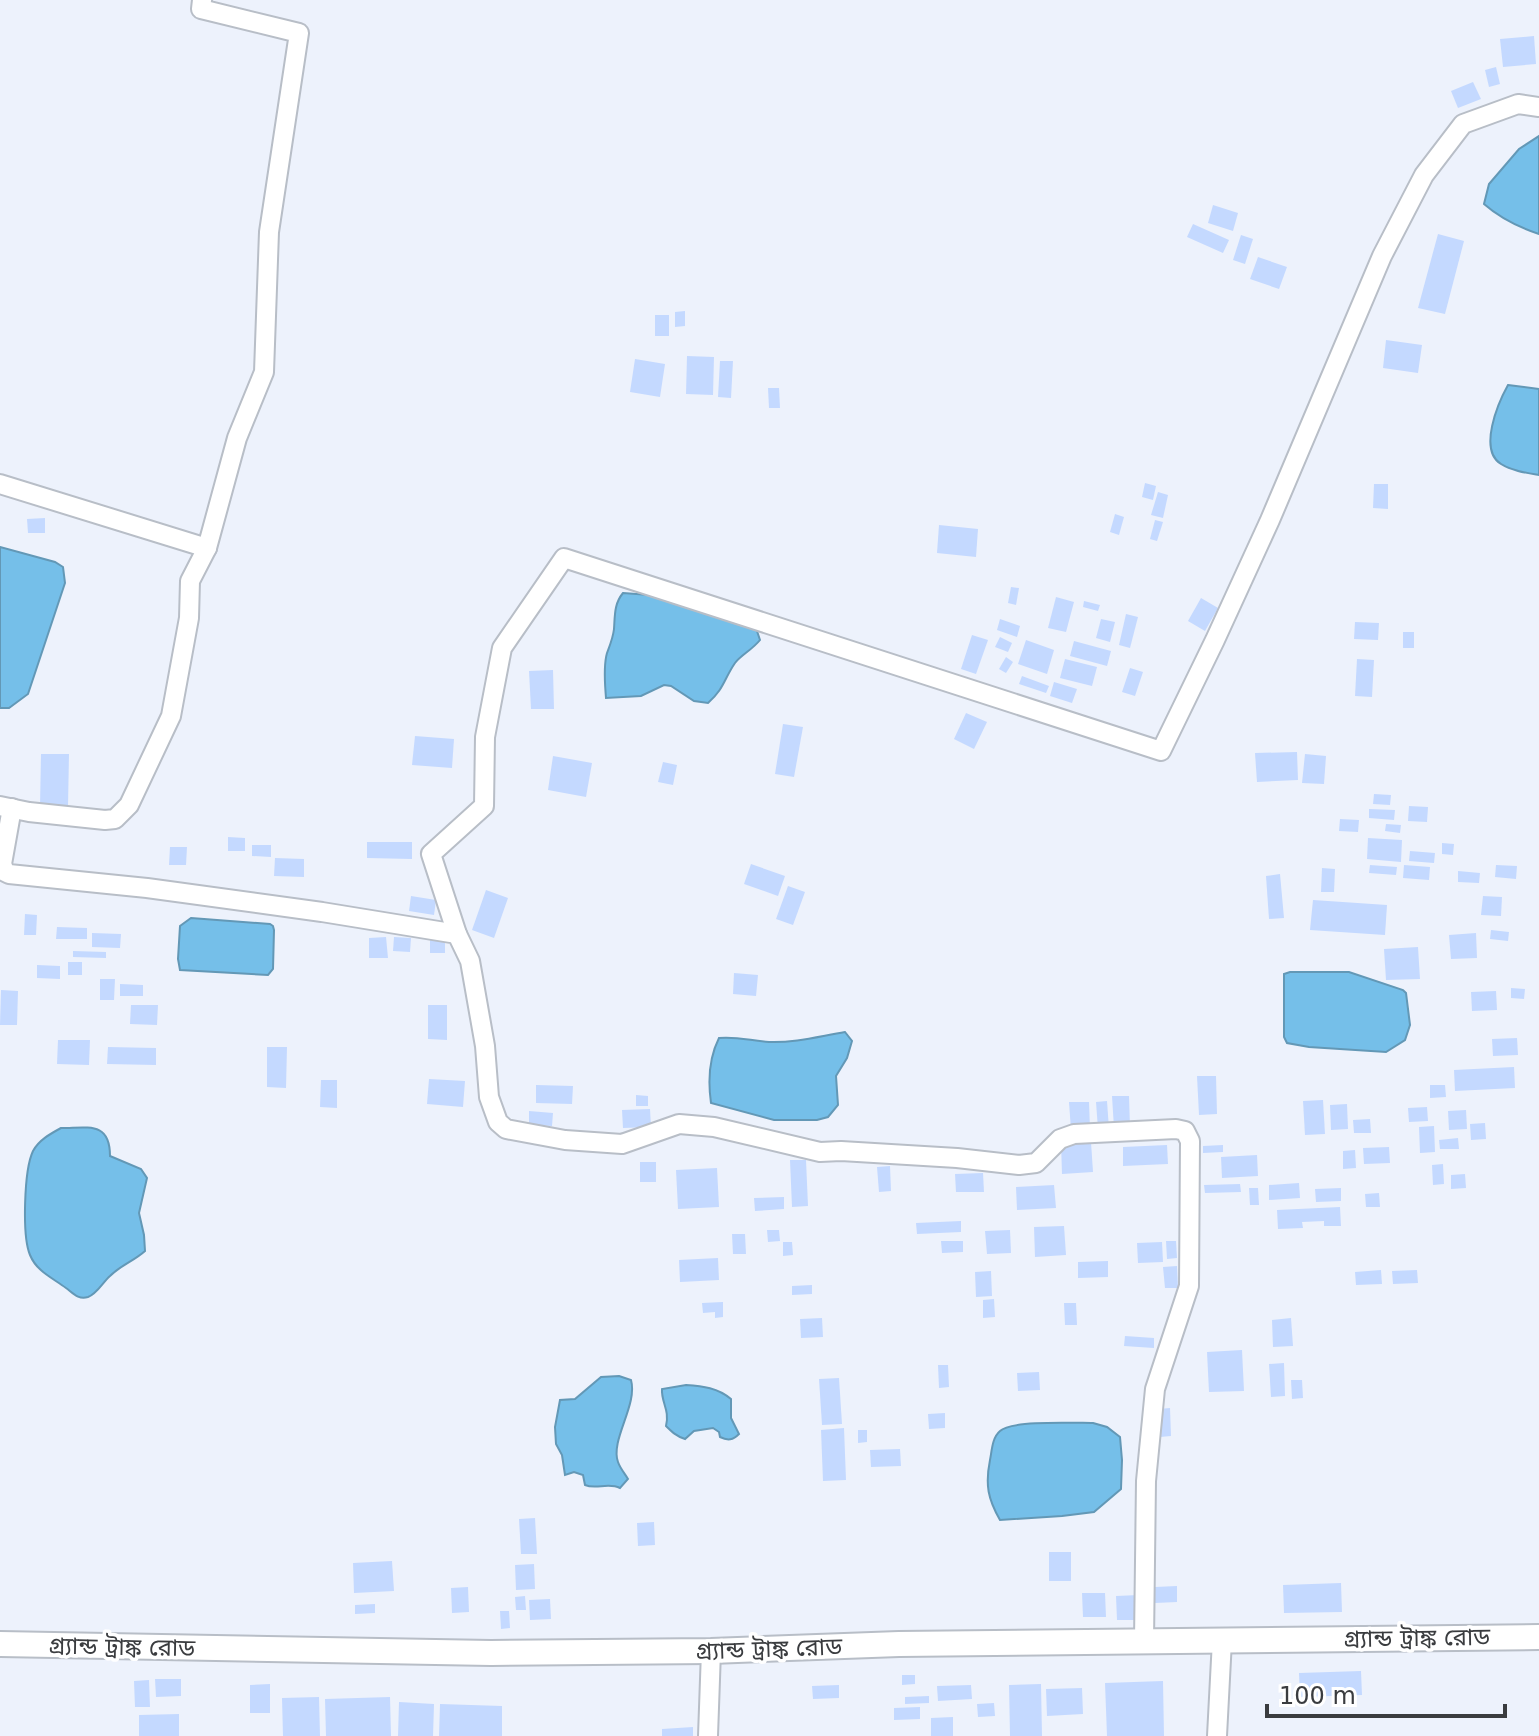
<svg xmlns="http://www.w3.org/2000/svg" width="1539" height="1736" font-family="'DejaVu Sans','Noto Sans Bengali',sans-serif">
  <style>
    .water { fill: #75bfe9; stroke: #6398b6; stroke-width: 2 }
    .building { fill: #c4d9ff }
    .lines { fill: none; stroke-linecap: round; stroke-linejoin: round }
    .minor-casing { stroke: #b8bec7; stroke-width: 22 }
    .highway-casing { stroke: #b8bec7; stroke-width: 28 }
    .minor { stroke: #fff; stroke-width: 18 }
    .highway { stroke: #fff; stroke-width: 24 }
    .labels { text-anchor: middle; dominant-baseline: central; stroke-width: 7; stroke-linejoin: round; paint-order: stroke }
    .street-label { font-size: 24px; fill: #3a3c3f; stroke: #fff }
  </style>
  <rect width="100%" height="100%" fill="#edf2fc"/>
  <g class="water">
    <path d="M1539 136V234C1518 227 1500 218 1484 204L1489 184 1519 149Z"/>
    <path d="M1508 385 1539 389V475C1527 473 1512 471 1501 464 1478 450 1498 403 1508 385Z"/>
    <polygon points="0,547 55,562 63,567 65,583 28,694 9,708 0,708"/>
    <path d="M623 593 650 595 749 625 757 631 760 640C752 650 741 655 735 663 724 679 724 689 708 703L694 701 671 686 664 685 641 696 606 698C605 684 603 667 607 653 610 645 613 638 614 629 615 615 614 604 623 593Z"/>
    <polygon points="191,918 270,924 273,926 274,930 273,969 268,975 180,970 178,959 180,926"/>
    <polygon points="1290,972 1349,972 1403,990 1406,993 1410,1025 1405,1040 1386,1052 1309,1047 1287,1043 1284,1037 1284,974"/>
    <path d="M845 1032 852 1041 847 1058 836 1076 838 1105 828 1117 817 1120H774L711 1103C708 1082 709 1058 719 1038 736 1036 752 1041 769 1042 795 1043 820 1036 845 1032Z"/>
    <path d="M61 1128C88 1128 110 1121 110 1156L141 1169 147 1178 139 1213 144 1235 145 1251C134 1261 121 1265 110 1276 103 1282 97 1294 88 1297 78 1300 73 1293 66 1288 53 1278 37 1272 30 1255 22 1236 24 1170 33 1151 39 1140 50 1134 61 1128Z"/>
    <path d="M619 1376 631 1380C638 1405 610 1440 618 1462 620 1468 625 1474 628 1479L620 1488C608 1482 596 1490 585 1485L583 1475 574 1472 565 1475 562 1455 556 1444 555 1427 560 1400 575 1399 601 1377Z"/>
    <path d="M686 1385C703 1386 718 1388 731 1399V1418L739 1434C733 1440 728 1441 720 1437L719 1432 713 1428 694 1431 685 1439C676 1436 672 1432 666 1426 670 1410 661 1402 662 1389Z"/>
    <path d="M1093 1423 1107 1427 1120 1437 1122 1460 1121 1489 1094 1512 1062 1516 1000 1520C988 1499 985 1485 990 1460 992 1450 992 1438 1000 1431 1011 1420 1075 1423 1093 1423Z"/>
  </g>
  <g class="building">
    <polygon points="1534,36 1536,64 1503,67 1500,39"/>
    <polygon points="1496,67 1500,84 1489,87 1485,70"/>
    <polygon points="1473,82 1481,99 1458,108 1451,91"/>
    <polygon points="1213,205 1238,213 1233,231 1208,223"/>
    <polygon points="1193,224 1229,240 1223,253 1187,237"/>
    <polygon points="1438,234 1464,241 1445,314 1418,308"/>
    <polygon points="1241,235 1253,239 1245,264 1233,260"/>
    <polygon points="1258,257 1287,267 1279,289 1250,279"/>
    <polygon points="685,311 685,326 675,327 675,312"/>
    <rect x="655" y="315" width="14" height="21"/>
    <polygon points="1386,340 1422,345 1418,373 1383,368"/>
    <polygon points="687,356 714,357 713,395 686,394"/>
    <polygon points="635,359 665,364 660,397 630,392"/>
    <polygon points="720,361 733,361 731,398 718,397"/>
    <polygon points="768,388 779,388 780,408 769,408"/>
    <polygon points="1145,483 1156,486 1153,500 1142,497"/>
    <polygon points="1374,484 1388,484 1388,509 1373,508"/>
    <polygon points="1158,492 1168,495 1163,518 1151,515"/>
    <polygon points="1115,514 1124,517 1119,535 1110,532"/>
    <polygon points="45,518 45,533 28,533 27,519"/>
    <polygon points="1155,520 1163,522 1157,541 1150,539"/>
    <polygon points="939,525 978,529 976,557 937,553"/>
    <polygon points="1011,587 1019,588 1016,605 1008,603"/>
    <polygon points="1056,597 1074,602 1066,632 1048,628"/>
    <polygon points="1201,598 1218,608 1205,631 1188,621"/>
    <polygon points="1084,601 1100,605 1098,611 1083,607"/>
    <polygon points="1126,614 1138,617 1130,648 1119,645"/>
    <polygon points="1000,619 1020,626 1017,637 997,630"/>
    <polygon points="1101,619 1115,622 1110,642 1096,638"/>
    <polygon points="1355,622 1379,623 1378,640 1354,639"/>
    <rect x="1403" y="632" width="11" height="16"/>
    <polygon points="972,635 988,640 976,674 961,669"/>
    <polygon points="1000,637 1012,643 1008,652 995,647"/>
    <polygon points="1026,640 1054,650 1047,674 1018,664"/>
    <polygon points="1074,641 1111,651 1107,666 1070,656"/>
    <polygon points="1006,657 1013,662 1006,673 999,669"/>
    <polygon points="1065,659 1097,667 1092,686 1060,678"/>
    <polygon points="1357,659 1374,660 1372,697 1355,696"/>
    <polygon points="1130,668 1143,672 1135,696 1122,692"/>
    <polygon points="553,670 554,709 531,709 529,671"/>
    <polygon points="1022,676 1049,686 1046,693 1019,684"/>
    <polygon points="1054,682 1077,689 1072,703 1050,696"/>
    <polygon points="966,713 987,722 974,749 954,739"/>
    <polygon points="783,724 803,727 794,777 775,774"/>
    <polygon points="415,736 454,739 452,768 412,765"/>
    <polygon points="1297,752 1298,780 1257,782 1255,753"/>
    <polygon points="41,754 69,754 68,807 40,807"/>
    <polygon points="1305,754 1326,756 1324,784 1302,783"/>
    <polygon points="553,756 592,763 586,797 548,790"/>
    <polygon points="663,762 677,765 673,785 658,782"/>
    <polygon points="1374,794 1391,795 1390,805 1373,804"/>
    <polygon points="1409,806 1428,807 1427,822 1408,821"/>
    <polygon points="1369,809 1395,810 1394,820 1369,818"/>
    <polygon points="1340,819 1359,820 1358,832 1339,831"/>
    <polygon points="1386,824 1401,825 1400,833 1385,831"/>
    <polygon points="228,837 245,838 245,851 228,851"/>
    <polygon points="1368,838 1402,840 1401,862 1367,859"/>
    <polygon points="367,842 412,842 412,859 367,858"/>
    <polygon points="1442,843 1454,844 1453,855 1442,854"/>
    <polygon points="252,845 271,845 271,857 252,856"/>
    <polygon points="170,847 187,847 186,865 169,865"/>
    <polygon points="1410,851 1435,853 1434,863 1409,861"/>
    <polygon points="275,858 304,859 304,877 274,876"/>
    <polygon points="751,864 785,876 778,896 744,884"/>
    <polygon points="1370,865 1397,867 1396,875 1369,873"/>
    <polygon points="1404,865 1430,867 1429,880 1403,878"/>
    <polygon points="1496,865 1517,866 1516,879 1495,877"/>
    <polygon points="1322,868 1335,869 1334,892 1321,892"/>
    <polygon points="1458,871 1480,873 1479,883 1458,882"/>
    <polygon points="1280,874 1284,918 1269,919 1266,876"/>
    <polygon points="788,886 805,892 793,925 776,919"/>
    <polygon points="486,890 508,898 494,938 472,930"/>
    <polygon points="411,896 436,900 434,915 409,911"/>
    <polygon points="1483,896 1502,897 1501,916 1481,915"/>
    <polygon points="1313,900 1387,905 1385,935 1310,930"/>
    <polygon points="25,914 37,915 36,935 24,935"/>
    <polygon points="57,927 87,928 87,939 56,939"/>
    <polygon points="1491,930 1509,932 1508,941 1490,939"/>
    <polygon points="92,933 121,934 120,948 92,947"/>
    <polygon points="1476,933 1477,958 1451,959 1449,935"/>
    <polygon points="386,937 388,958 369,958 369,938"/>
    <polygon points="394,937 411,938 410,952 393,951"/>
    <rect x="430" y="938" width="15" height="15"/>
    <polygon points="1418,947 1420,979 1386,980 1384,949"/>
    <polygon points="73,951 106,952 106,958 73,957"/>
    <rect x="68" y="962" width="14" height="13"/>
    <polygon points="37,965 60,966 60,979 37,978"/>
    <polygon points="734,973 758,975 756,996 733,994"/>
    <polygon points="100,979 115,979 114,1000 100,1000"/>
    <polygon points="120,984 143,985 143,996 120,996"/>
    <polygon points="1511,988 1525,989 1524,999 1511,998"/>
    <polygon points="1,990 18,991 17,1025 0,1025"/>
    <polygon points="1496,991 1497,1010 1472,1011 1471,992"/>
    <polygon points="131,1005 158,1005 157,1025 130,1024"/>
    <polygon points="428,1005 447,1005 447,1040 428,1039"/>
    <polygon points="1517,1038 1518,1055 1493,1056 1492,1039"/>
    <polygon points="58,1040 90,1040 89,1065 57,1064"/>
    <polygon points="108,1047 156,1048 156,1065 107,1064"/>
    <polygon points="267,1047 287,1047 286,1088 267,1087"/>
    <polygon points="1514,1067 1515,1088 1455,1091 1454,1070"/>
    <polygon points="1197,1076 1216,1076 1217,1114 1199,1115"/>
    <polygon points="429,1079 465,1081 463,1107 427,1104"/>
    <polygon points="321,1080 337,1080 337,1108 320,1107"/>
    <polygon points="536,1085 573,1086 572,1104 536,1103"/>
    <polygon points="1430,1085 1445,1085 1446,1097 1430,1098"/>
    <polygon points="636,1095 648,1096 648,1106 636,1106"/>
    <polygon points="1112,1096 1129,1096 1130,1127 1114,1128"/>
    <polygon points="1323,1100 1325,1134 1305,1135 1303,1101"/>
    <polygon points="1107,1101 1109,1129 1098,1129 1096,1102"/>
    <polygon points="1069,1102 1089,1102 1090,1129 1071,1130"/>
    <polygon points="1347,1104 1348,1129 1331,1130 1330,1105"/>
    <polygon points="1427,1107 1428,1121 1409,1122 1408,1108"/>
    <polygon points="650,1109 651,1127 623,1128 622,1110"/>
    <polygon points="1466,1110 1467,1129 1449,1130 1448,1111"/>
    <polygon points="529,1111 553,1113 552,1126 529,1125"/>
    <polygon points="1370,1119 1371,1133 1354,1133 1353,1120"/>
    <polygon points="1485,1123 1486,1139 1471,1140 1470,1124"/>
    <polygon points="1434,1126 1435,1152 1420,1153 1419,1127"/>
    <polygon points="1458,1138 1459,1149 1440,1149 1439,1140"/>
    <polygon points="1091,1142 1093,1172 1062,1174 1061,1143"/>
    <polygon points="1167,1145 1168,1164 1123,1166 1123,1147"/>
    <polygon points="1223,1145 1223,1152 1203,1153 1203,1146"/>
    <polygon points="1389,1147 1390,1163 1364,1164 1363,1148"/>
    <polygon points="1355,1150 1356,1168 1343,1169 1343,1151"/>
    <polygon points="1257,1155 1258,1176 1222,1178 1221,1157"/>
    <polygon points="790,1160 806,1160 808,1206 792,1207"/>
    <rect x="640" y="1162" width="16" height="20"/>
    <polygon points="1443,1164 1444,1184 1433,1185 1432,1165"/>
    <polygon points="890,1166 891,1191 879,1192 877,1167"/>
    <polygon points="717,1168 719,1207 678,1209 676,1170"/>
    <polygon points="983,1173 984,1192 956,1192 955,1174"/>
    <polygon points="1465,1174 1466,1188 1451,1189 1451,1175"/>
    <polygon points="1299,1183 1300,1198 1269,1200 1269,1185"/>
    <polygon points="1240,1184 1241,1192 1205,1193 1204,1185"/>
    <polygon points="1054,1185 1056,1208 1017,1210 1016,1187"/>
    <polygon points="1249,1188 1258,1188 1259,1205 1250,1205"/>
    <polygon points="1341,1188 1341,1201 1316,1202 1315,1189"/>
    <polygon points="1379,1193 1380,1207 1366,1207 1365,1194"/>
    <polygon points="784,1197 784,1209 755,1211 754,1198"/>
    <polygon points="1340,1207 1341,1226 1324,1226 1324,1221 1302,1222 1303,1228 1278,1229 1277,1210"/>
    <polygon points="961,1221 961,1232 917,1234 916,1223"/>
    <polygon points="1064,1226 1066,1255 1035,1257 1034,1227"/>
    <polygon points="767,1230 779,1230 780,1241 768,1242"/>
    <polygon points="1010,1230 1011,1253 987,1254 985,1231"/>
    <polygon points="732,1234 745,1234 746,1254 733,1254"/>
    <polygon points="941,1241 963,1241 963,1252 942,1253"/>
    <polygon points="1166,1241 1176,1241 1177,1258 1167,1259"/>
    <polygon points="783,1242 792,1242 793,1255 783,1256"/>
    <polygon points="1162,1242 1163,1262 1138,1263 1137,1243"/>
    <polygon points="718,1258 719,1280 680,1282 679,1260"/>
    <polygon points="1108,1261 1108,1277 1078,1278 1078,1262"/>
    <polygon points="1177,1266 1178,1288 1165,1288 1163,1267"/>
    <polygon points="1381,1270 1382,1284 1356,1285 1355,1272"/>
    <polygon points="1417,1270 1418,1283 1393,1284 1392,1271"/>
    <polygon points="991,1271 992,1296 976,1297 975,1272"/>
    <polygon points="812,1285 812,1294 792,1295 792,1286"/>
    <polygon points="994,1299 995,1317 983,1318 983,1300"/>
    <polygon points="723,1302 723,1317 715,1318 715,1312 703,1313 702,1303"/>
    <polygon points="1064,1303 1076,1303 1077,1325 1065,1325"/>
    <polygon points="822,1318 823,1337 801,1338 800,1319"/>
    <polygon points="1291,1318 1293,1346 1273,1347 1272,1320"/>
    <polygon points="1125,1336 1154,1338 1154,1348 1124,1346"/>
    <polygon points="1242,1350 1244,1391 1209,1392 1207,1352"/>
    <polygon points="1284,1363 1285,1396 1271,1397 1269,1364"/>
    <polygon points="938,1365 948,1365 949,1387 939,1388"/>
    <polygon points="1039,1372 1040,1390 1018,1391 1017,1373"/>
    <polygon points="839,1378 842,1424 822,1425 819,1379"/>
    <polygon points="1291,1380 1302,1380 1303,1398 1292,1399"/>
    <polygon points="1170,1408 1171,1436 1160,1437 1159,1409"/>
    <polygon points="945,1413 945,1428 929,1429 928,1414"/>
    <polygon points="844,1428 846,1480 823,1481 821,1430"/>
    <polygon points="858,1430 867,1430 867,1442 858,1443"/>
    <polygon points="900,1449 901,1466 871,1467 870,1450"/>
    <polygon points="535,1518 537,1554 521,1554 519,1519"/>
    <polygon points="654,1522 655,1545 638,1546 637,1523"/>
    <rect x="1049" y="1552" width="22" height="29"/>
    <polygon points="392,1561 394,1591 354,1593 353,1563"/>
    <polygon points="534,1564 535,1589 516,1590 515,1565"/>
    <polygon points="1341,1583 1342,1612 1284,1613 1283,1585"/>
    <polygon points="1177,1586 1177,1602 1155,1603 1155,1587"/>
    <polygon points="468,1587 469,1612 452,1613 451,1588"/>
    <polygon points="1082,1593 1105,1593 1106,1617 1083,1617"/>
    <polygon points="1139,1595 1140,1620 1117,1620 1116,1596"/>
    <polygon points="525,1596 526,1610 516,1610 515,1597"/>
    <polygon points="550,1599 551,1619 530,1620 529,1600"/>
    <polygon points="375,1604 375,1613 355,1614 355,1605"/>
    <polygon points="500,1611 509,1611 510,1628 501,1629"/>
    <polygon points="1361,1671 1362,1695 1300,1697 1299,1673"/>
    <polygon points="902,1675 915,1675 915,1684 902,1685"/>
    <polygon points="155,1679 181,1679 181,1696 156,1697"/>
    <polygon points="149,1680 150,1707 135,1707 134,1681"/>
    <polygon points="1163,1681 1164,1736 1107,1736 1105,1683"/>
    <polygon points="270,1684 270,1713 250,1713 250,1685"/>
    <polygon points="1041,1684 1042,1736 1010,1736 1009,1685"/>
    <polygon points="839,1685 839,1698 813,1699 812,1686"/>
    <polygon points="971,1685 972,1699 938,1701 937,1686"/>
    <polygon points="1082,1688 1083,1714 1047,1716 1046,1689"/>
    <polygon points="929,1696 929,1703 905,1704 905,1697"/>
    <polygon points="319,1697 320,1736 283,1736 282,1698"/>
    <polygon points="390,1697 391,1736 326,1736 325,1699"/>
    <polygon points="399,1702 434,1704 433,1736 398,1736"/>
    <polygon points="994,1703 995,1716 978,1717 977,1704"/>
    <polygon points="440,1704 502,1706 502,1736 439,1736"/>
    <polygon points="920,1707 920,1719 894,1720 894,1708"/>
    <polygon points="179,1714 179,1736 139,1736 139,1715"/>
    <polygon points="953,1717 953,1736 931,1736 931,1718"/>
    <polygon points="693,1727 693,1736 662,1736 662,1729"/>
  </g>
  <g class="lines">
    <g class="minor-casing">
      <g id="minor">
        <polyline points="0,484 207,548"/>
        <polyline points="0,806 29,812 105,820 115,819 129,805 171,716 189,618 190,581 207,548 237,438 264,372 269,232 299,33 201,9 202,0"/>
        <polyline points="12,808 2,864 5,872 9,874 147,888 322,912 457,934 470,961 485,1046 489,1097 498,1122 506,1129 565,1140 622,1144 679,1124 714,1127 820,1152 841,1151 957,1158 1019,1165 1036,1163 1060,1139 1074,1134 1176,1129 1185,1131 1190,1141 1189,1286 1155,1389 1146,1481 1144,1641"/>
        <polyline points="457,934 431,854 484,806 485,737 502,648 564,558 1161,751 1215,640 1270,520 1382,256 1424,175 1463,124 1518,104 1539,107"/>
        <polyline points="708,1736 711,1651"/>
        <polyline points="1217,1736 1222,1640"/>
      </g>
    </g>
    <g class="highway-casing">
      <polyline id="highway" points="0,1644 491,1653 711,1651 899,1644 1539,1637"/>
    </g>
    <use href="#minor" class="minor"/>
    <use href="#highway" class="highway"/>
  </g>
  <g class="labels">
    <g class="street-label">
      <text transform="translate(1417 1638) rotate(-1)">গ্র্যান্ড ট্রাঙ্ক রোড</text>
      <text transform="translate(122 1647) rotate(1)">গ্র্যান্ড ট্রাঙ্ক রোড</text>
      <text transform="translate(769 1649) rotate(-2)">গ্র্যান্ড ট্রাঙ্ক রোড</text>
    </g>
  </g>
  <path d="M1267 1704v12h238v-12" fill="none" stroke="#3a3c3f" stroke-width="4"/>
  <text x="1279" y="1704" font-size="24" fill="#3a3c3f" stroke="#ffffff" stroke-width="6" paint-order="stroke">100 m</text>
</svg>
